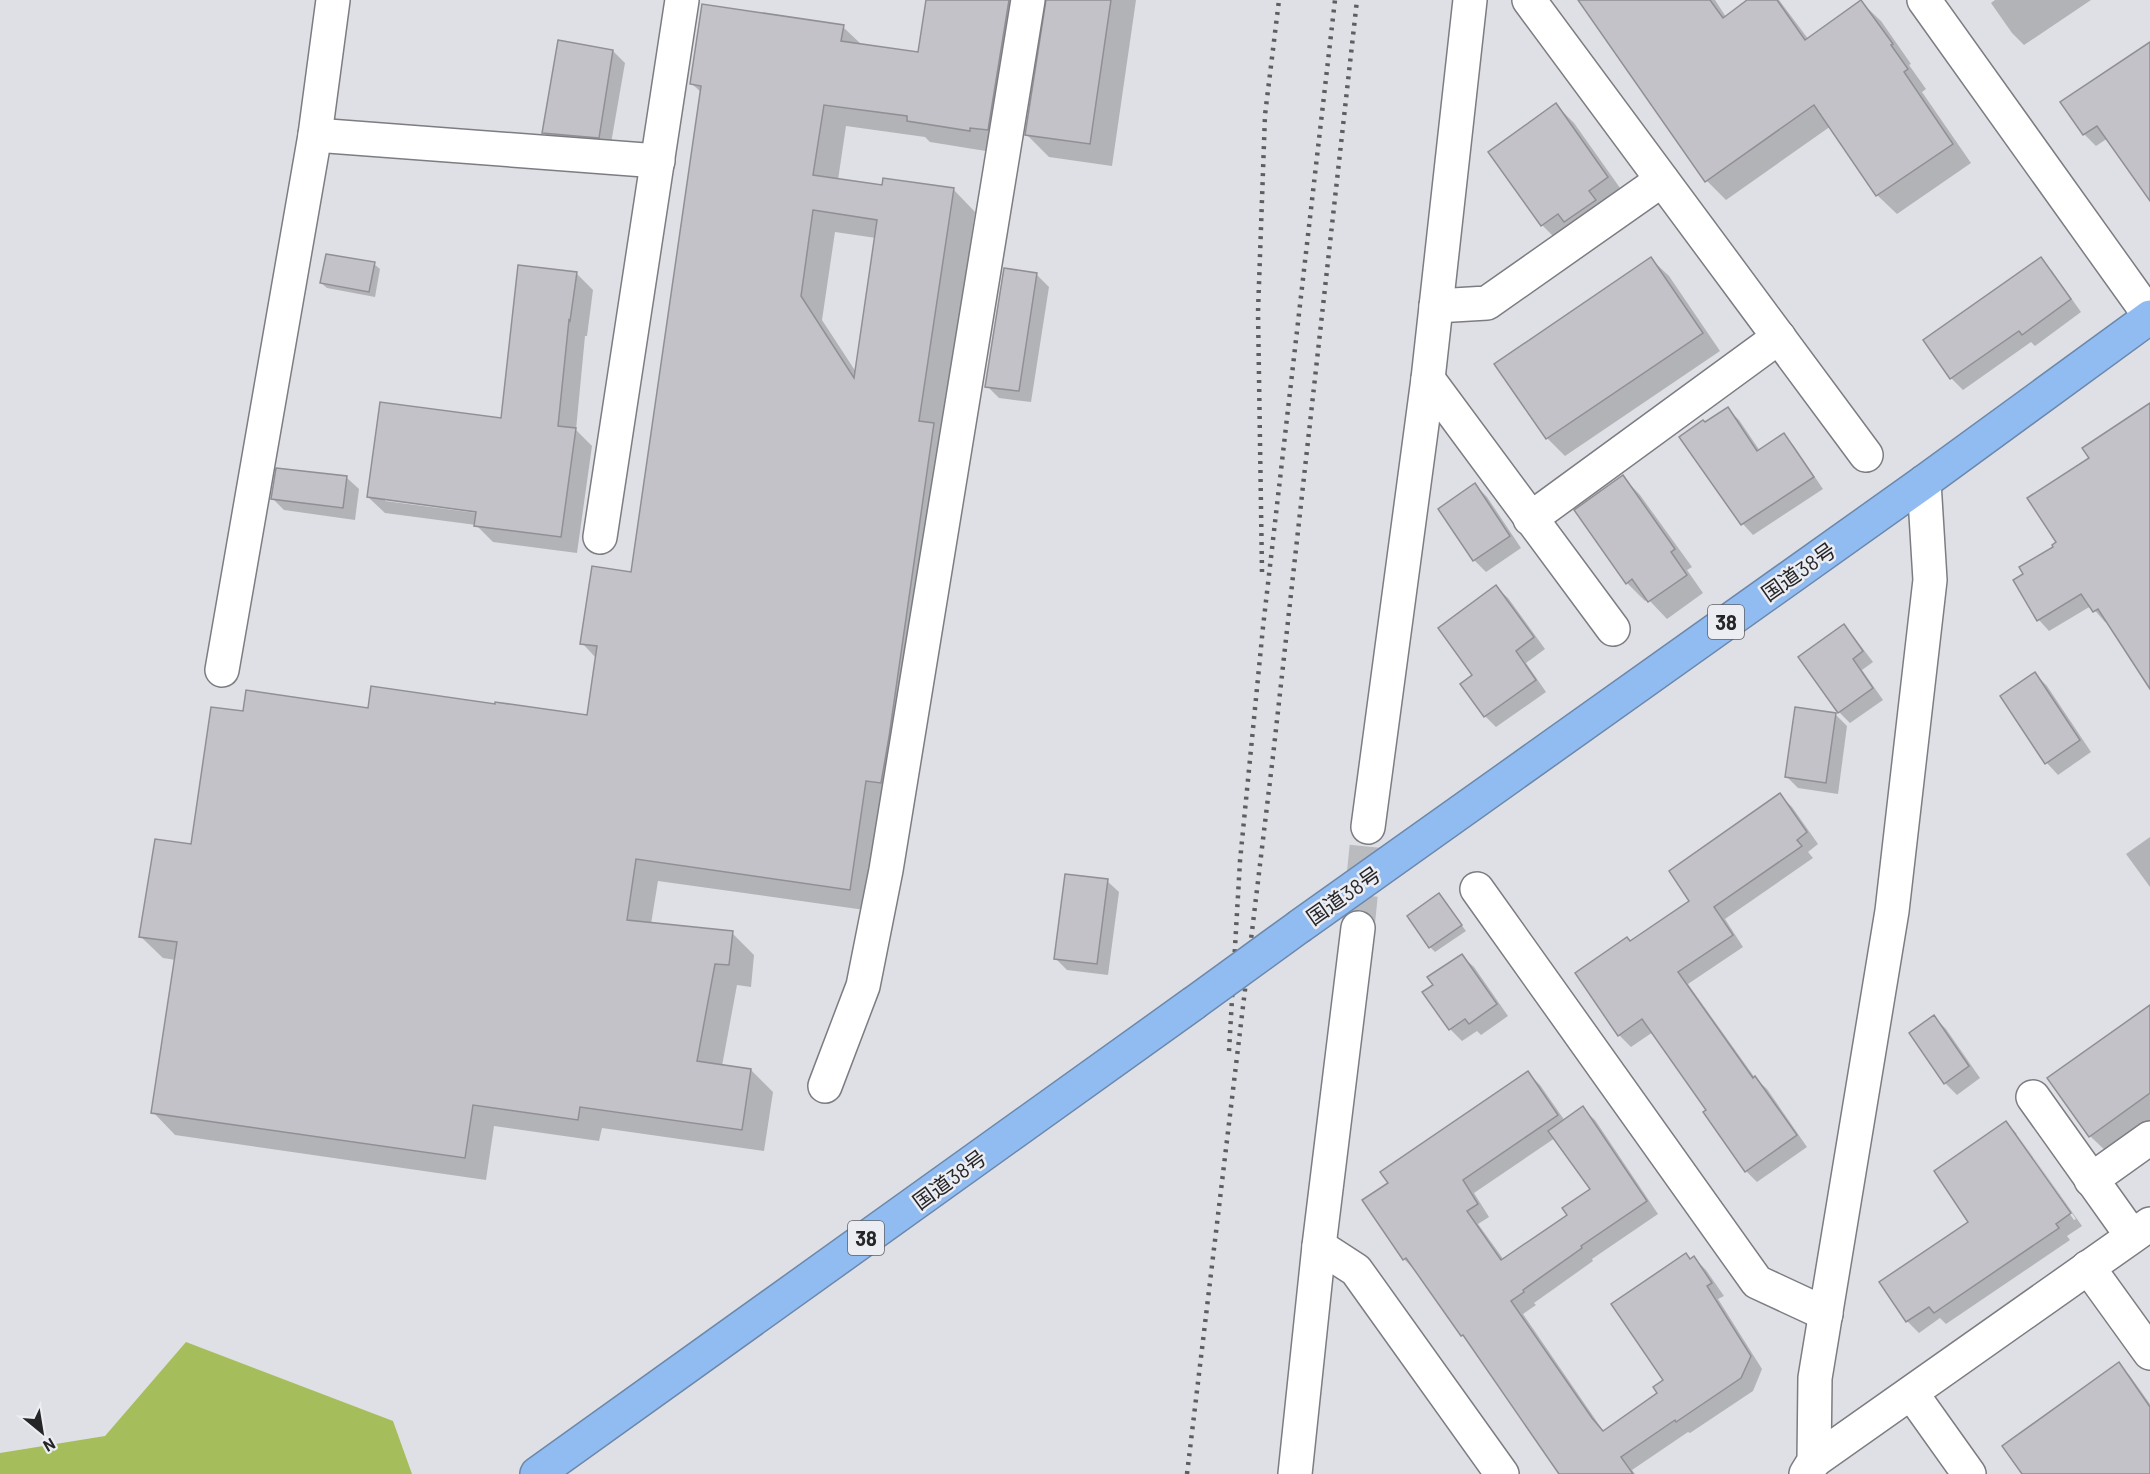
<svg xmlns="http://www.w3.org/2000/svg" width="2150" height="1474" font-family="Barlow,'Noto Sans JP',sans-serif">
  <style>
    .forest { fill: #a6bd5c }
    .shadow { fill: #0003; fill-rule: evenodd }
    .building { fill: #c3c2c8; stroke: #908f94; stroke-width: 1.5; fill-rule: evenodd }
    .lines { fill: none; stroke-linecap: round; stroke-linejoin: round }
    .minor-tunnel { stroke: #babbbf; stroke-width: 33; stroke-dasharray: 33 16; stroke-linecap: butt }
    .minor-casing { stroke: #7c7d82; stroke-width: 36 }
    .highway-casing { stroke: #6c88ab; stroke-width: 36 }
    .minor { stroke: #fff; stroke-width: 33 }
    .highway { stroke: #91bcf2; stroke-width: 33 }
    .rail { stroke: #5e5e61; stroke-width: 4.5; stroke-dasharray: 3 6; stroke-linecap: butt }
    .highway-bridge-casing { stroke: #6c88ab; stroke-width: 36; stroke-linecap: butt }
    .highway-bridge { stroke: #91bcf2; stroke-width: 33 }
    .labels { text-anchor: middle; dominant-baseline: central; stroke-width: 5; stroke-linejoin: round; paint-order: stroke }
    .shield { fill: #ecedf3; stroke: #616265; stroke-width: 1.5 }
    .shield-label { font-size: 20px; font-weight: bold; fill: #262628 }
    .street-label { font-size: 21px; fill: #262628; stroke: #ecedf3 }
  </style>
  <rect width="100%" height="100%" fill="#dfe0e5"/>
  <polygon class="forest" points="186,1342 393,1421 412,1474 0,1474 0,1453 105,1436"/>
  <g class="shadow">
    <path d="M928 0H1136L1112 166 1049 157 1027 135 1048 4H1043L992 152 930 142 925 137 846 126 838 180 884 187 953 189 975 212 872 911 658 881 651 924 732 933 754 955 751 987 737 985 722 1066 751 1070 773 1092 764 1151 602 1128 599 1141 494 1126 486 1180 175 1135 153 1112 176 960 163 958 140 936 193 846 244 713 496 706 588 716 596 658 582 643 633 574 702 93 692 84 843 27 862 45 919 54ZM835 232 876 238 856 372 822 320Z"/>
    <polygon points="1580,0 1715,0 1726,17 1750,0 1779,0 1809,40 1861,2 1881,21 1911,64 1909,65 1926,89 1922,92 1971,163 1897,214 1877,195 1831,126 1726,200 1707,181"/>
    <polygon points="1995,0 2091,0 2024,45 2012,33 1991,3"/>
    <polygon points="613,51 625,63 610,149 556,145 544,133"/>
    <polygon points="2150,58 2150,198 2108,138 2096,146 2084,134 2063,102"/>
    <polygon points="1556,105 1574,123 1625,195 1560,243 1542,225"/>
    <polygon points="1651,259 1669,276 1720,351 1565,456 1547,438 1497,364"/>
    <polygon points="2040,259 2052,271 2081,312 2035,346 2031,342 1963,390 1951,378 1925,341"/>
    <polygon points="374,264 380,269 375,297 327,288 321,283"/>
    <path d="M576 273 593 290 587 336H585L576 430 592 446 577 553 493 542 476 525 385 513 368 497 502 420ZM385 498 484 511V514L385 501Z"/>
    <polygon points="1037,275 1049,287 1031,402 999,398 987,386"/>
    <polygon points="1728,409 1739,420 1760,451 1784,435 1794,446 1823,489 1753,535 1743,524 1681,437"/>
    <polygon points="2150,416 2150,686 2107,621 2105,622 2091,606 2049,631 2039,620 2015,580 2025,574 2058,543 2091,459"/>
    <polygon points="1623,477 1640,495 1692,567 1687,570 1703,593 1667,619 1648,599 1645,601 1627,583 1576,511"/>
    <polygon points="347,478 359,489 355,520 284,510 272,498"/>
    <polygon points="1475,485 1487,497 1521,548 1486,572 1474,560 1440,509"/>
    <polygon points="1496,587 1508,598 1545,649 1526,663 1546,692 1496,727 1485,716 1474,676"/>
    <polygon points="1844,626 1854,637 1873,662 1862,670 1883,700 1850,723 1839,712"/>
    <polygon points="2035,674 2047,686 2091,752 2058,775 2047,763 2002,697"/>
    <polygon points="1835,714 1847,726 1838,794 1798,788 1786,776"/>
    <polygon points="1780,795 1792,807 1818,844 1808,852 1813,858 1725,919 1743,947 1688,984 1755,1078 1767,1089 1807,1147 1757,1182 1746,1171 1708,1110 1653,1032 1631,1047 1619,1035 1577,974 1630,943 1691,901"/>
    <polygon points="2150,837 2150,887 2126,854"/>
    <polygon points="1107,881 1119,892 1108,975 1067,970 1055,958"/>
    <polygon points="1439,895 1466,931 1435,952 1430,947"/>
    <polygon points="1462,956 1474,967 1508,1016 1481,1035 1477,1031 1462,1041 1450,1029 1435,985"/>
    <polygon points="2150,1007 2150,1123 2108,1153 2090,1136"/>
    <polygon points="1934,1017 1946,1029 1980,1078 1957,1095 1945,1083"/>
    <path d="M1528 1073 1540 1085 1565 1121 1582 1108 1595 1120 1658 1214 1592 1259 1593 1261 1534 1303 1536 1305 1523 1314 1604 1432 1659 1393 1666 1380 1686 1255 1691 1260 1694 1258 1706 1270 1724 1296 1718 1299 1762 1369 1753 1391 1690 1433 1688 1432 1632 1470 1635 1474H1561L1470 1343 1417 1272 1404 1259 1364 1200 1390 1184ZM1555 1138 1592 1190 1569 1216 1504 1260 1478 1224 1489 1217 1474 1193Z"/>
    <polygon points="2006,1123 2017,1134 2014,1134 2074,1220 2076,1219 2017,1134 2082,1226 2067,1236 2070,1240 1946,1324 1940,1318 1919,1333 1907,1321 1970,1222"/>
    <polygon points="2119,1364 2130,1376 2150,1404 2150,1474 2024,1474"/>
  </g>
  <g class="building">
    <path d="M926 0H1009L988 130 970 128V131L907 121V116L824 105 813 175 882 185 883 178 954 188 919 421 934 423 889 737 881 783 866 781 850 890 636 859 627 920 733 931 729 965 715 964 697 1061 751 1069 742 1130 580 1107 578 1120 473 1105 465 1158 151 1113 177 942 139 937 155 839 191 844 211 707 243 711 246 690 368 708 371 686 495 704V702L587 715 597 646 580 644 592 566 631 572 701 86 690 84 702 4 844 25 841 41 918 52ZM813 210 877 220 854 378 801 296Z"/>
    <polygon points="1046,0 1111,0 1090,144 1025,135"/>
    <polygon points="1578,0 1710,0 1723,18 1747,0 1777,0 1805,40 1861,0 1893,44 1891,45 1908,69 1904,72 1953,144 1876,196 1814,105 1705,182"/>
    <polygon points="558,40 613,50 599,138 542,133"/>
    <polygon points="2150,42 2150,201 2097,126 2083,135 2060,102"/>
    <polygon points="1556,103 1608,177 1589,191 1596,200 1564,222 1558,214 1541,226 1488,152"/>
    <polygon points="326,254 375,262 369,292 320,283"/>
    <polygon points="1651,257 1703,333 1546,439 1494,364"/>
    <polygon points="2041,257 2071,299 2022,335 2019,331 1950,379 1923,340"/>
    <polygon points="518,265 577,272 570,321 569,320 558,426 576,428 561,537 474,526 476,512 367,497 380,402 501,418"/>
    <polygon points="1004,268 1037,273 1019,391 985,387"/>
    <polygon points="2150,403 2150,689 2098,609 2093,612 2081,594 2037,621 2013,580 2023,574 2019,567 2053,547 2052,545 2056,542 2027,498 2089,458 2082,448"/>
    <polygon points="1728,407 1757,451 1784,433 1814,477 1741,525 1679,437 1703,420 1705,422"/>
    <polygon points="276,468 347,476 343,508 271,499"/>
    <polygon points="1623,475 1675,549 1671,552 1687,575 1648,602 1632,579 1626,584 1574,510"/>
    <polygon points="1475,483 1510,536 1473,561 1438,509"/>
    <polygon points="1496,585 1534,637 1516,651 1536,680 1484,717 1460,684 1472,675 1438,628"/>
    <polygon points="1844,624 1863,651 1853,659 1873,688 1838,713 1798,657"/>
    <polygon points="2035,672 2080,740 2045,764 2000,696"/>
    <polygon points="1795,707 1836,713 1826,783 1785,777"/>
    <polygon points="1780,793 1807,832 1797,840 1802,846 1714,907 1733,935 1678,972 1753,1078 1755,1076 1797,1135 1745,1172 1703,1112 1706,1110 1642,1019 1618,1036 1575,973 1627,937 1630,941 1689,901 1669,871"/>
    <polygon points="1065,874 1108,879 1097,964 1054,959"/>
    <polygon points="1439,893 1462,925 1429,948 1407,916"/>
    <polygon points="1462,954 1497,1004 1469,1024 1465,1019 1449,1030 1422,992 1433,985 1427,977"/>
    <polygon points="2150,1005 2150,1093 2089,1137 2047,1078"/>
    <polygon points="1934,1015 1969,1066 1944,1084 1909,1033"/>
    <polygon points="1528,1071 1558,1115 1463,1180 1478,1204 1467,1211 1501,1260 1567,1215 1562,1208 1590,1189 1548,1131 1583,1106 1647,1201 1581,1246 1582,1248 1523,1290 1524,1292 1511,1301 1592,1418 1603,1431 1657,1393 1653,1387 1663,1380 1611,1304 1686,1253 1690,1259 1694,1256 1712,1283 1707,1286 1751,1356 1741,1378 1676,1422 1675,1420 1621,1457 1633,1474 1559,1474 1463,1335 1461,1336 1406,1258 1403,1260 1362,1200 1388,1183 1380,1172"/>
    <polygon points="2006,1121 2071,1213 2056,1224 2059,1228 1934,1313 1929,1307 1906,1322 1879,1282 1968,1222 1934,1171"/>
    <polygon points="2119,1362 2150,1407 2150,1474 2022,1474 2002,1446"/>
  </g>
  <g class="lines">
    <polyline class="minor-tunnel" points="1358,928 1368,827"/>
    <g class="minor-casing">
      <g id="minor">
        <polyline points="1529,0 1866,455"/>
        <polyline points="1924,0 2150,316"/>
        <polyline points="315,135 658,161"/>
        <polyline points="1436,306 1487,303 1662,180"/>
        <polyline points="1428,379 1613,629"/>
        <polyline points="1530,519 1779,337"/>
        <polyline points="600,537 682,0"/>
        <polyline points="222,670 315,135 333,0"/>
        <polyline points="1368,827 1428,379 1470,0"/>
        <polyline points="1477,889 1757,1282 1826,1314"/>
        <polyline points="825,1086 863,986 886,870 1028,0"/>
        <polyline points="2033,1097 2132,1236"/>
        <polyline points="2091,1180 2150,1138"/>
        <polyline points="1319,1246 1356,1270 1502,1474"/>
        <polyline points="2088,1267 2150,1353"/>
        <polyline points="1912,1394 1969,1474"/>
        <polyline points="1814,1461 2150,1224"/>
        <polyline points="1295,1474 1319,1246 1358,928"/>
        <polyline points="1806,1474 1814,1461 1815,1378 1892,911 1930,580 1924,482"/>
      </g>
    </g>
    <g class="highway-casing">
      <g id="highway">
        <polyline points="1300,926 1924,482 2150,317"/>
        <polyline points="537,1474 1194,1003"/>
      </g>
    </g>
    <use href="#minor" class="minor"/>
    <use href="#highway" class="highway"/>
    <g class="rail">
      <polyline points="1262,572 1258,312 1265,115 1279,0"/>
      <polyline points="1229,1051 1240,861 1263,627 1335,0"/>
      <polyline points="1187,1474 1273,756 1357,0"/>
    </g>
    <g class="highway-bridge-casing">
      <polyline id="highway-bridge" points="1194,1003 1300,926"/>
    </g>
    <use href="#highway-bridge" class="highway-bridge"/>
  </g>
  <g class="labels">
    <g class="shield">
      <rect x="1708" y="605" width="36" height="34" rx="4.5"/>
      <rect x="848" y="1221" width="36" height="34" rx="4.5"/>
    </g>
    <g class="shield-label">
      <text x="1726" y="622">38</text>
      <text x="866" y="1238">38</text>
    </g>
    <g class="street-label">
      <text transform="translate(1798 571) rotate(-35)">国道38号</text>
      <text transform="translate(1343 895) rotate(-35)">国道38号</text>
      <text transform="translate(949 1179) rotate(-36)">国道38号</text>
    </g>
  </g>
  <g transform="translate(42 1432) rotate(150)" stroke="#ecedf3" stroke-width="4.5" paint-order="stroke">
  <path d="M0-4.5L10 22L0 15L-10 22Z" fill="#262628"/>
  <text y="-9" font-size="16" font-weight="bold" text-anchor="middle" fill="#262628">N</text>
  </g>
</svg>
